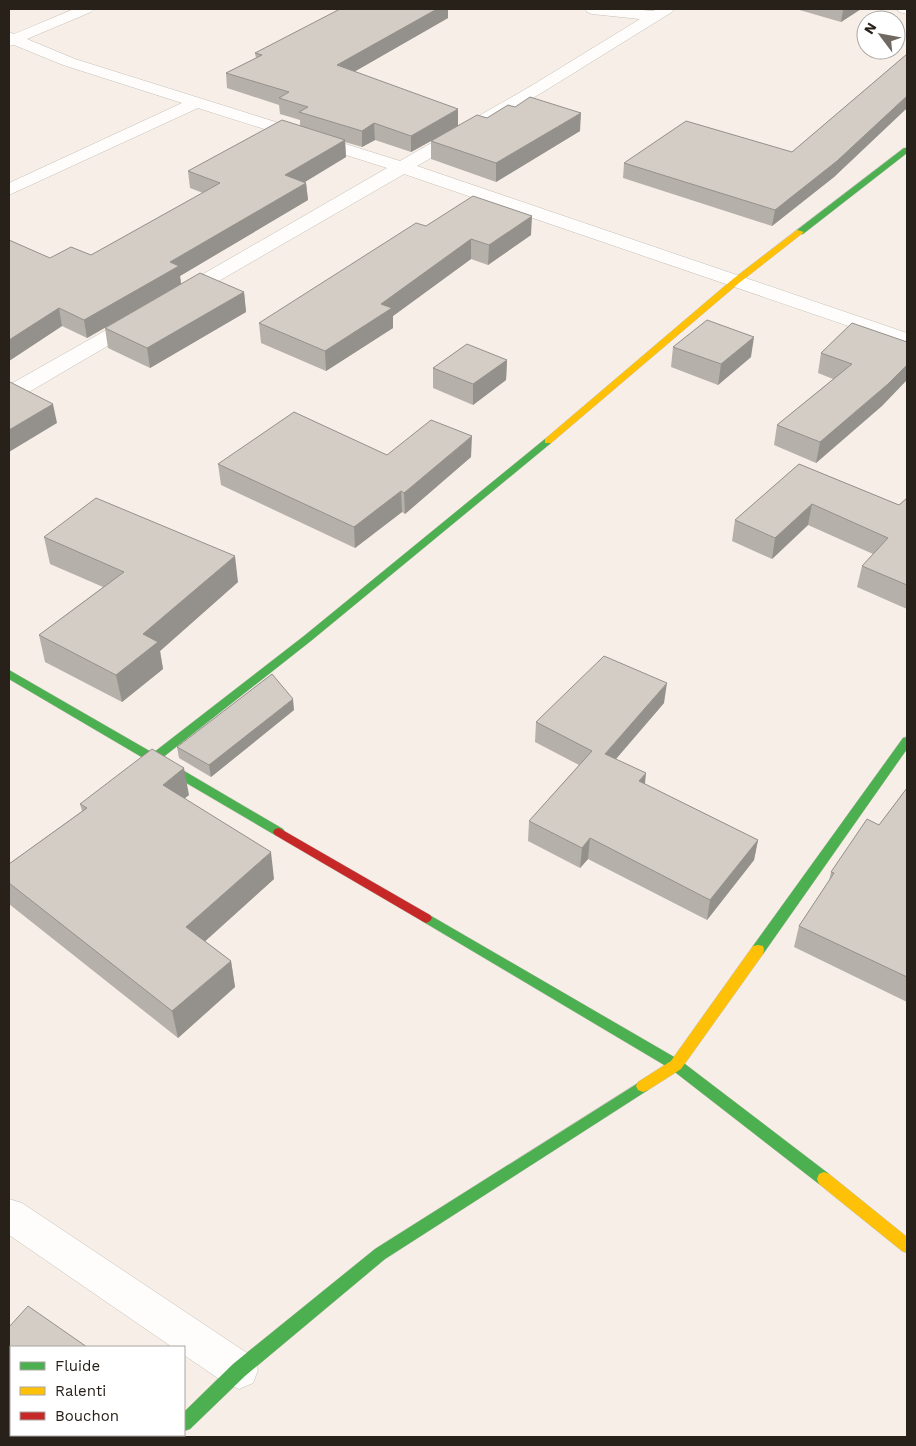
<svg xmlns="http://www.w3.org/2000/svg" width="916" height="1446" font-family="'Work Sans',sans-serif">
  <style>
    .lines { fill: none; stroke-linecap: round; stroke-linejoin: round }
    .street-casing { stroke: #c5bfb8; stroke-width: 1 }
    .fast-casing { stroke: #c5bfb8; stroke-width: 1 }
    .slow-casing { stroke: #c5bfb8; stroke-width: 1 }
    .jam-casing { stroke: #c5bfb8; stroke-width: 1 }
    .street { fill: #fefdfb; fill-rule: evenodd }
    .fast { fill: #4caf50; fill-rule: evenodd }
    .slow { fill: #ffc107; fill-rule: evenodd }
    .jam { fill: #c62828; fill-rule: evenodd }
    .wall { fill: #b6b0aa }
    .shaded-wall { fill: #94908b }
    .building { fill: #d4cdc6; stroke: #94908b }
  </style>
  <rect width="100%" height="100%" fill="#f7efe7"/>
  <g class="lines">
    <g class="street-casing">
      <g id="street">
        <polygon points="74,9 94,9 91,12 27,39 75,59 400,161 531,86 640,19 592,14 587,12 585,9 631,9 653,11 657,9 674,9 672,12 543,92 417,166 907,333 907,346 404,174 186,300 179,302 172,300 169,296 172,292 387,168 198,108 9,195 9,183 182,103 63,65 14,45 9,46 9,32 14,34"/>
        <polygon points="897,9 907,9 907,14 899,12"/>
        <polygon points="138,314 145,316 148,320 145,324 17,399 9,400 9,385 131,316"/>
        <polygon points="9,1199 22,1203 253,1357 258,1370 253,1383 239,1389 225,1383 184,1355 184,1347 172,1347 9,1235"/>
      </g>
    </g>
    <g class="fast-casing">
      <g id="fast">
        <polygon points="904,148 907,148 907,153 803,234 797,234 797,230"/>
        <polygon points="548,438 551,439 551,443 312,640 162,758 283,829 285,832 283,835 275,835 154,764 134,780 126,780 124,777 126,774 145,759 9,679 9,670 153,753 304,636 545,439"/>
        <polygon points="907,737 907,749 763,954 758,955 753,954 752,950 753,946 903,738"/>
        <polygon points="426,913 681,1061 829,1174 831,1179 829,1184 824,1186 819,1184 671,1069 422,921 420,918 422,915"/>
        <polygon points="643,1080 648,1082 650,1086 648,1090 385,1259 245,1376 190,1429 184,1431 184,1412 233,1364 375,1249"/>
      </g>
    </g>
    <g class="slow-casing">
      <g id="slow">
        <polygon points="797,230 804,232 739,283 551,443 545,443 545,439 733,279"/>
        <polygon points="758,945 763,946 764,950 763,954 681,1069 648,1090 643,1092 638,1090 636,1086 638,1082 671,1061 753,946"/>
        <polygon points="824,1172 829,1174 907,1237 907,1253 902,1251 819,1184 817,1179 819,1174"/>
      </g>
    </g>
    <g class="jam-casing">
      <polygon id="jam" points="279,828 430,915 432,918 430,921 426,923 422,921 275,835 273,832 275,829"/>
    </g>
    <use href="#street" class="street"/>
    <use href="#fast" class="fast"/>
    <use href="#slow" class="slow"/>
    <use href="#jam" class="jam"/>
  </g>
  <g class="wall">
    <polygon points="796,9 861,9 841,22"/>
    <polygon points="448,18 354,72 458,125 487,118 580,131 496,182 431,159 431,141 411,152 375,140 362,147 345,142 346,157 304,182 306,183 308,200 180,276 181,284 87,338 62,326 9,361 50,258 91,255 203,193 190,188 188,171 300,126 300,120 280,114 279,105 227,88 226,73 256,58 255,53"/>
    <polygon points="907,54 907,108 834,177 772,226 623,178 624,163 792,152"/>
    <polygon points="426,226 531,235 488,265 471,259 393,316 393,328 326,371 261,343 259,323"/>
    <polygon points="244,292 246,312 150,368 108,348 105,328"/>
    <polygon points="852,323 883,405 816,463 774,445 777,425 833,379 818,373 821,353"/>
    <polygon points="673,347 751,357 718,385 671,367"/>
    <polygon points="507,360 506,380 473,405 433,388 433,368"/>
    <polygon points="387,455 471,457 405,514 402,512 355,548 221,485 218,464"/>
    <polygon points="799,464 899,505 907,498 907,609 857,587 862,566 873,554 808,525 772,559 732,541 735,520"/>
    <polygon points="44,537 238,582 160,651 163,669 122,702 45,662 39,635 103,587 50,564"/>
    <polygon points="664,703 616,759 645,784 758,840 754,860 707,920 588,859 580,868 528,841 529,821 579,765 535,742 536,722"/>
    <polygon points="294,710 211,777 179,758 177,747"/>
    <polygon points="907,788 907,1002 794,947 799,926 829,881 831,872 879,825"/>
    <polygon points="189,795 184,798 274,879 205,941 231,961 235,987 178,1038 9,904 9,864 82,811 80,804"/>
  </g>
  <g class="shaded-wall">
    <polygon points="433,9 448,9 448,18 338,81 337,65"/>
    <polygon points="845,9 861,9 841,22 843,10"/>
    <polygon points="907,96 907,108 834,177 772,226 775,210"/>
    <polygon points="458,109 458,126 411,152 411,136"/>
    <polygon points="581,113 580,131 496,182 496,163"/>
    <polygon points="374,123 375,140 362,147 362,131"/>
    <polygon points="345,140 346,157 287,193 285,175"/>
    <polygon points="306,183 308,200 180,276 181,284 87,338 84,320 170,262"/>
    <polygon points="532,216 531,235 488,265 489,245"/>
    <polygon points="471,239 471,259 393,316 393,328 326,371 325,351 381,304"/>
    <polygon points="244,292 246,312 150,368 147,348"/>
    <polygon points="59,308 62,326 9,361 9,340"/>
    <polygon points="754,337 751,357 718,385 721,364"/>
    <polygon points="507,360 506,380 473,405 473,384"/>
    <polygon points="907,365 907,380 883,405 816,463 820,442"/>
    <polygon points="53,404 57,423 9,452 9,430"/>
    <polygon points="472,436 471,457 405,514 404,493"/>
    <polygon points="401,491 402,512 355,548 354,527"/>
    <polygon points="812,504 808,525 772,559 775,538"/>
    <polygon points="235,556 238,582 160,651 163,669 122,702 116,675 143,634"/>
    <polygon points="667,683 664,703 603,774 605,754"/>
    <polygon points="293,699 294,710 211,777 209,765"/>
    <polygon points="184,768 189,795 168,812 163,785"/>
    <polygon points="646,773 644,794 639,781"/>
    <polygon points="590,838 588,859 580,868 582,848"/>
    <polygon points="758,840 754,860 707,920 710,900"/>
    <polygon points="271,852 274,879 191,954 186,927"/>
    <polygon points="231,961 235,987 178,1038 172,1011"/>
    <polygon points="71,1435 93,1435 91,1437 71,1437"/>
  </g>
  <g class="building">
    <polygon points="340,9 437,9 337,65 458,109 411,136 374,123 362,131 299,112 308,107 279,98 289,92 226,73 262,55 255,53"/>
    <polygon points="907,54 907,96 837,161 775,210 624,163 686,121 792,152"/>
    <polygon points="530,97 581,113 496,163 431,141 477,115 487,118 508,105 515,107"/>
    <polygon points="282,120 345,140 285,175 306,183 170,262 179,266 84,320 59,308 9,340 9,240 50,258 71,247 91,255 220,183 188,171"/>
    <polygon points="473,196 532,216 489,245 471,239 381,304 392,308 325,351 259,323 416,223 426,226"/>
    <polygon points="200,273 244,292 147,348 105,328"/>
    <polygon points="707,320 754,337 721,364 673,347"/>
    <polygon points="852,323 907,342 907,365 888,384 820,442 777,425 852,364 821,353"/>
    <polygon points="467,344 507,360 473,384 433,368"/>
    <polygon points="9,382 10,382 53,404 9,430"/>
    <polygon points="294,412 387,455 431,420 472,436 404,493 401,491 354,527 218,464"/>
    <polygon points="799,464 899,505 907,498 907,585 862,566 888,538 812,504 775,538 735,520"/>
    <polygon points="96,498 235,556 143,634 158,642 116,675 39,635 124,572 44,537"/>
    <polygon points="604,656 667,683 605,754 646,773 639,781 758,840 710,900 590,838 582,848 529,821 592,751 536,722"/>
    <polygon points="272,674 293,699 209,765 177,747"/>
    <polygon points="152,749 184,768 163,785 271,852 186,927 231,961 172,1011 9,883 9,864 87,808 80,804"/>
    <polygon points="907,788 907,977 799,926 834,873 831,872 867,819 879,825"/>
    <polygon points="28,1306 87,1347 11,1347 11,1435 71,1435 73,1437 9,1437 9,1327"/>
  </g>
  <rect width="916" height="1446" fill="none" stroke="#27211a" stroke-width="20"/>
  <rect x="10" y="1346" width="175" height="90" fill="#ffffff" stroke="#a9a6a3"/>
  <rect x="20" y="1362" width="25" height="8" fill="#4caf50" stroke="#a9a6a3"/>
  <text x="55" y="1371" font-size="15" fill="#27211a">Fluide</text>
  <rect x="20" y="1387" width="25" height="8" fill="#ffc107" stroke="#a9a6a3"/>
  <text x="55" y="1396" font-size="15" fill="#27211a">Ralenti</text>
  <rect x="20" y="1412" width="25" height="8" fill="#c62828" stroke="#a9a6a3"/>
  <text x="55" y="1421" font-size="15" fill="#27211a">Bouchon</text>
  <g transform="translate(881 35) rotate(302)"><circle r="24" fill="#ffffff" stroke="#a9a6a3"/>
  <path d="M0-4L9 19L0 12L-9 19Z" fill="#706962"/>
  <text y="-8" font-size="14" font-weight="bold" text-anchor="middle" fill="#27211a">N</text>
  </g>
</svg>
